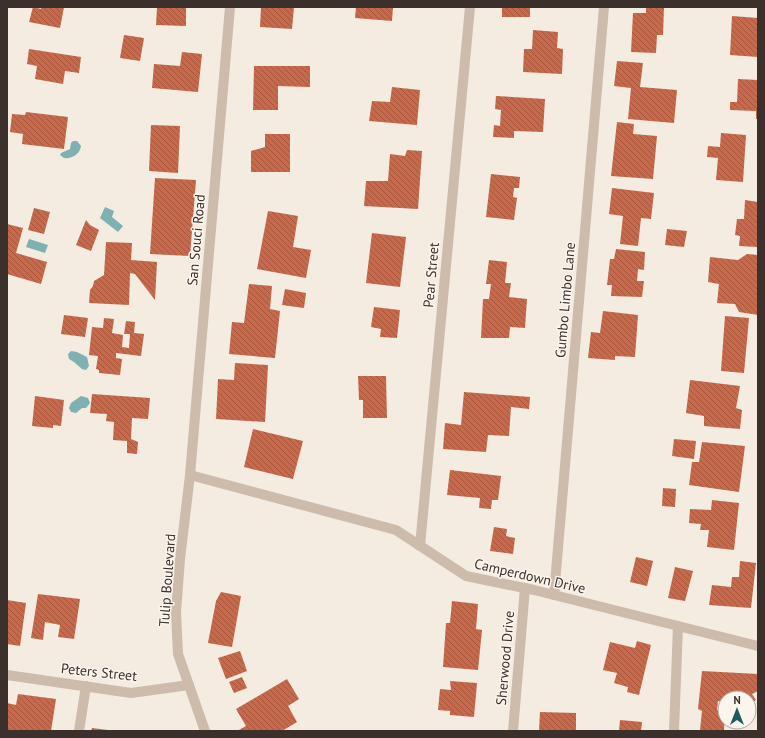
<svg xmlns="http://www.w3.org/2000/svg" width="765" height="738" font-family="'PT Sans',sans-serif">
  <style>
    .water { fill: #7fb0b2 }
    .building { fill: url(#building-back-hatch) }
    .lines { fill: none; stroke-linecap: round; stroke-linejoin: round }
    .minor { stroke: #cdbbac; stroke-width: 10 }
    .tertiary { stroke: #cdbbac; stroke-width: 10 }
    .labels { text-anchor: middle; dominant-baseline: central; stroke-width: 3; stroke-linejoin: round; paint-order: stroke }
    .street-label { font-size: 14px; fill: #3b302b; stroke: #fbf5ee }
  </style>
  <defs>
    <pattern id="building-back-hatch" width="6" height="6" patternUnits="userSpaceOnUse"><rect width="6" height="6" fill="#c8694b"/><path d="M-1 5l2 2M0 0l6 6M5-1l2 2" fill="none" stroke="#a4573f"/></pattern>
  </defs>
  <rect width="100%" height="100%" fill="#f4ebe1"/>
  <g class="water">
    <path d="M73 141H77L81 146C80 154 72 159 64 158L60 155 61 153 70 149 71 143Z"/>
    <polygon points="105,207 114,211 112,217 123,226 118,232 100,218"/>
    <polygon points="29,239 48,245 45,253 26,247"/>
    <polygon points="71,351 77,352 87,357 89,366 86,370 82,369 74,362 69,359 68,354"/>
    <polygon points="81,396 88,398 90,403 86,408 82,408 76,413 71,412 69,408 71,403"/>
  </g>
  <g class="building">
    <polygon points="33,7 41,9 41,7 64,7 60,28 29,22"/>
    <polygon points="157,7 186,7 186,26 156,25"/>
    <polygon points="261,7 294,7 292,29 260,27"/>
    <polygon points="356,7 393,7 392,21 355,18"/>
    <rect x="502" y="7" width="28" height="10"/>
    <polygon points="646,7 664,7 663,35 657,35 656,53 631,52 633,13 646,13"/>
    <polygon points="732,16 758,18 758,57 730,55"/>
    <polygon points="533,30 558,32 557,48 563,49 562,74 523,72 524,49 532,49"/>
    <polygon points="124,35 144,38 140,61 120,58"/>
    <polygon points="29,49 81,57 79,73 65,71 63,84 35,79 37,66 27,64"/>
    <polygon points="182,52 202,54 198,92 152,88 154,64 180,66"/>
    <polygon points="617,61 643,63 640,87 677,90 674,123 628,119 631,88 614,86"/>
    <polygon points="254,66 310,66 310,87 278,86 278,110 253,110"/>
    <polygon points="738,79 758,80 758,119 756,119 756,111 730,110 730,102 737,102"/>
    <polygon points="392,87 420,90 417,125 369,121 372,101 390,102"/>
    <polygon points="496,96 545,99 543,132 514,131 514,138 493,137 494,125 500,126 501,110 495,109"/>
    <polygon points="26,112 68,117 64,149 22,144 23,134 10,132 12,114 25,115"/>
    <polygon points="617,122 634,124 633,134 657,136 653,179 611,176"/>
    <polygon points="151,125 180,126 178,173 149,171"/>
    <polygon points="721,133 746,135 743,182 716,180 718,158 707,157 708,146 720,147"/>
    <polygon points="265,134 290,134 290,172 251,172 251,151 265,147"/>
    <polygon points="407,150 422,151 418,209 364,206 366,181 388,181 390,154 405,156"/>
    <polygon points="491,174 520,177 519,188 514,188 513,197 517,198 514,220 486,217"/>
    <polygon points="155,178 196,180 190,256 150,254"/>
    <polygon points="612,188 654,193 651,219 641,218 638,246 620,244 623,216 609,214"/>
    <polygon points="745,200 758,202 758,247 739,246 740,236 735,235 737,219 744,219"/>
    <polygon points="34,208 50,212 44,234 28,230"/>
    <polygon points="268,211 298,216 293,247 311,250 306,278 257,269"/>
    <polygon points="86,220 90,225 99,230 91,251 76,245"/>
    <polygon points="7,224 23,228 16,253 47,262 41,284 7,274"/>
    <polygon points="667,229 687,231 684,247 665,245"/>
    <polygon points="372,233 406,237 400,287 366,283"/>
    <polygon points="106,242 132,243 131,260 157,262 155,300 135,274 130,273 129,305 89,303 90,290 93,286 94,281 104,275"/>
    <polygon points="616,249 645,252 644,270 638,269 637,281 644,281 642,297 611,296 612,285 607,285 610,259 614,259"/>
    <polygon points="747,254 758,255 758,315 739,312 735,304 717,303 719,284 708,282 710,257 738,260"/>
    <polygon points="489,260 507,262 505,283 511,283 509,297 527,299 525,328 510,327 509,338 481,338 483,299 489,299 491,284 486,284"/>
    <polygon points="249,284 272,286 270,309 280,311 275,358 229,354 232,322 244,323"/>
    <polygon points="285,289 306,293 304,308 282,305"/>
    <polygon points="374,307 400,310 397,338 380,337 381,329 371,327"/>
    <polygon points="603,311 638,315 635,357 615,356 615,360 588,358 591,332 600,333"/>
    <polygon points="64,315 88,318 85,337 61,334"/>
    <polygon points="725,316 749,318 744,373 721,371"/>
    <polygon points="104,318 114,319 112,333 123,335 122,347 129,348 130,334 124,334 126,321 135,322 134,333 144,334 141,356 116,353 116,358 122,359 120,375 99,373 99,370 96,369 98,356 89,355 92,327 103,328"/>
    <polygon points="235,363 268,365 265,422 216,419 218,379 234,380"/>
    <polygon points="358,376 386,376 387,418 363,418 363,400 359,400"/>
    <polygon points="690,380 740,386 736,408 742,410 740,429 704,426 704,416 686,413"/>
    <polygon points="464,392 530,397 529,409 511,407 509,436 488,435 486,452 443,449 445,423 461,425"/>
    <polygon points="92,394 150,398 148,419 132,418 131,439 138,442 137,454 127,453 127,441 113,440 114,422 106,421 107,414 90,413"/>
    <polygon points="35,396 64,400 61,426 53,425 53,428 32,426"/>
    <polygon points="253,429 303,441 293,479 244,467"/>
    <polygon points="674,439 696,441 694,459 672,456"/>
    <polygon points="702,442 745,446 739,492 689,485 692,462 699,462"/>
    <polygon points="450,470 501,476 498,500 492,500 491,509 479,508 480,498 447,495"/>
    <polygon points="663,488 676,489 675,507 662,506"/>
    <polygon points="712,500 739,503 734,550 707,547 709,530 700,530 701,524 689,523 690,509 711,510"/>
    <polygon points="494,527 507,529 506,536 515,538 513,554 490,551"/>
    <polygon points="636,557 653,561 647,586 630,582"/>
    <polygon points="740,561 756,563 751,608 709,605 712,585 731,587 732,577 739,577"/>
    <polygon points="675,567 693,571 685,601 668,598"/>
    <polygon points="221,592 241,596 232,647 208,643 216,601"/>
    <polygon points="38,594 80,599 74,639 58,637 60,625 45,622 43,640 31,638"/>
    <polygon points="7,600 26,603 20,646 7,644"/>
    <polygon points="452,601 478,604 476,629 482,630 478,670 443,667 446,623 450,623"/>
    <polygon points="637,641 651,645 639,695 627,692 628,687 614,683 617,673 603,670 610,642 635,648"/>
    <polygon points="240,651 247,671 226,679 218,658"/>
    <polygon points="702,671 758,674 758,691 752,694 756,700 751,703 749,701 749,698 725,698 725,702 718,701 717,710 725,711 724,731 700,730 702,711 698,709"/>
    <polygon points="242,677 247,688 234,693 229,682"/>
    <polygon points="287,679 299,699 288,706 297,722 282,731 237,731 246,726 236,709"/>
    <polygon points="450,681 477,683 474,717 450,715 450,711 438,710 440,689 451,690"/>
    <polygon points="18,694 56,699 51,731 7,731 7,703 16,705"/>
    <polygon points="540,712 576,713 576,731 539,731"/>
    <polygon points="620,720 642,722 641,731 619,731"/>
    <polygon points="92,728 108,730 108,731 91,731"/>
  </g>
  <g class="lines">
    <g class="minor">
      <polyline points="420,546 470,7"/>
      <polyline points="554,595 604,7"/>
      <polyline points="7,675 131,693 189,685"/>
      <polyline points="79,731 86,686"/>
      <polyline points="513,731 525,588"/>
      <polyline points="674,731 678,626"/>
    </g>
    <g class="tertiary">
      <polyline points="190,475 396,530 466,576 534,590 758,646"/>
      <polyline points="205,731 178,654 176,612 180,559 190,475 230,7"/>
    </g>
  </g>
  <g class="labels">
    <g class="street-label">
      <text transform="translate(196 240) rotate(-85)">San Souci Road</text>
      <text transform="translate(431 275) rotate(-85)">Pear Street</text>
      <text transform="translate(565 300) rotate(-85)">Gumbo Limbo Lane</text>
      <text transform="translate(530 576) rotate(13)">Camperdown Drive</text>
      <text transform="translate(167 580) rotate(-86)">Tulip Boulevard</text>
      <text transform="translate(505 658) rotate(-85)">Sherwood Drive</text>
      <text transform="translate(99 672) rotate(6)">Peters Street</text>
    </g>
  </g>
  <rect width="765" height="738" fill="none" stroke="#3b302b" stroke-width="16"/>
  <g transform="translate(737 710)"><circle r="19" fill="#fbf5ee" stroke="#aea6a0"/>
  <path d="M0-3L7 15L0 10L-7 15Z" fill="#1f5a5e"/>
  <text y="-6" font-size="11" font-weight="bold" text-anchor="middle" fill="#3b302b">N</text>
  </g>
</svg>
